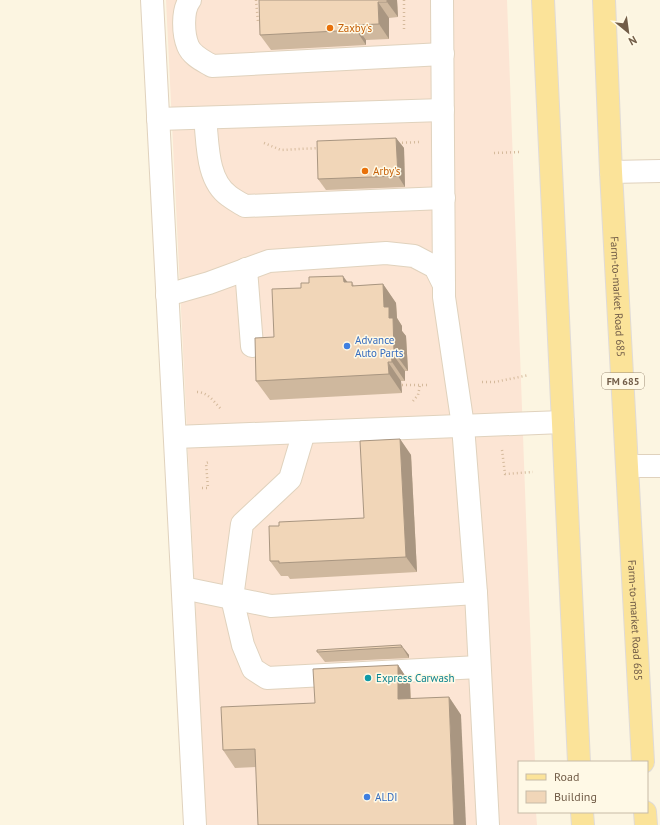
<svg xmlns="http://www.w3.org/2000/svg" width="660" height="825" font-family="'PT Sans',sans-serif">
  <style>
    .commercial { fill: #fce5d4 }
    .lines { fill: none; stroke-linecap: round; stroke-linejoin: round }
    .minor-casing { stroke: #e0d2bd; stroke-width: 24 }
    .major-casing { stroke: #e0dbd7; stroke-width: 24 }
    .path { stroke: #d5ba9c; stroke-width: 2.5; stroke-dasharray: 1 3; stroke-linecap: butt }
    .minor { stroke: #fff; stroke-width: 22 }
    .major { stroke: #fbe399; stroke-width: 22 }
    .wall { fill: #cfb89e }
    .shaded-wall { fill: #a99681 }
    .building { fill: #f1d6b8; stroke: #a99681 }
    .food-dot { fill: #e8710a; stroke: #fff9e6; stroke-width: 1.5 }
    .shop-dot { fill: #3f7fe0; stroke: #fff9e6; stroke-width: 1.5 }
    .culture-dot { fill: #0f9aa8; stroke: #fff9e6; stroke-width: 1.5 }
    .labels { text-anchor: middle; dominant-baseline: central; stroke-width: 3; stroke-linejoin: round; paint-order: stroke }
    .shield { fill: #fff9e6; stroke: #9c8c77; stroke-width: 1 }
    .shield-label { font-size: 10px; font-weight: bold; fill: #725d48 }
    .food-label { font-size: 11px; fill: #c56008; stroke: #fff9e6; text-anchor: start }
    .street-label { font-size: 11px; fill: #725d48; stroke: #fff9e6 }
    .shop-label { font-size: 11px; fill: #366cbe; stroke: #fff9e6; text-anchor: start }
    .culture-label { font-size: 11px; fill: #0d838f; stroke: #fff9e6; text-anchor: start }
  </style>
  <rect width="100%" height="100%" fill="#fcf5e1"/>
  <polygon class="commercial" points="166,0 507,0 535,762 519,762 519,812 536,812 537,825 206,825"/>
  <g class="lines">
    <g class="minor-casing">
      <g id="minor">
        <polyline points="152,0 195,825"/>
        <path d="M190 0C182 10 183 34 188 46 192 56 204 61 212 66L443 54"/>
        <polyline points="442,0 444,285"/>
        <path d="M205 118C208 142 206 180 229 196 234 200 240 203 245 206L444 198"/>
        <polyline points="158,119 443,110"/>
        <polyline points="611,172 660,171"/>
        <polyline points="246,269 252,346"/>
        <polyline points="167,295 209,283 269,261 386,253 414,256 435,267 444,285 444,297 463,426 476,593 271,606 183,588"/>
        <polyline points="304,432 290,479 242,524 232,598 243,645 253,669 267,678 479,667"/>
        <polyline points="175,437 563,422"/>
        <polyline points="628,466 660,466"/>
        <polyline points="476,593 488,825"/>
      </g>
    </g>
    <g class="major-casing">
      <g id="major">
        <polyline points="543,0 579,762"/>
        <path id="s1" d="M604 0 611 172 643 762"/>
        <polyline points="582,812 583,825"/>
        <polyline points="645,812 646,825"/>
      </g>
    </g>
    <g class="path">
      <polyline points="256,0 258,22"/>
      <polyline points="404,0 404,31"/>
      <polyline points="264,143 281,150 319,148"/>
      <polyline points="398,143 419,142"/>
      <polyline points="494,153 521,152"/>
      <polyline points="482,382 495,382 529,375"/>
      <polyline points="402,385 420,385"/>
      <path d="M197 392C208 392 214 402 221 409"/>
      <polyline points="413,401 418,395 420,385 428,385"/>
      <polyline points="502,450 505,474 533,472"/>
      <polyline points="202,488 208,488 206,463 209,462"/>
    </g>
    <use href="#minor" class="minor"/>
    <use href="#major" class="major"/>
  </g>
  <g class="wall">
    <polygon points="259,0 397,0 398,17 389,18 389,39 366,40 366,45 271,50 260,35"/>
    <polygon points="396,138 404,148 405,187 326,190 318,179"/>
    <polygon points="348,282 352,282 354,286 383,284 396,303 397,318 402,326 402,331 406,336 408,371 405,371 405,381 401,381 402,393 270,400 256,381 274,337"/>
    <polygon points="400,439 411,455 417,572 290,579 288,576 281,576 270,561 279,526 364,518"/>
    <polygon points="401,645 409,655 409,658 325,662 317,652"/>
    <polygon points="398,665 410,683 411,699 449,697 461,715 256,767 235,768 223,750 315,703"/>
  </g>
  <g class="shaded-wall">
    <polygon points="387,0 397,0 398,17 387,2"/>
    <polygon points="378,2 389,18 389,39 379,24"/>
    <polygon points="355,25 366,40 366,45 356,30"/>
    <polygon points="396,138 404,148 405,187 398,176"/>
    <polygon points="343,276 357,295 344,282"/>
    <polygon points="383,284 396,303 397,318 402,326 402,331 406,336 408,371 394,352 389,318 384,307"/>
    <polygon points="391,352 405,371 405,381 392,362"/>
    <polygon points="388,362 401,381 402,393 389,374"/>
    <polygon points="400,439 411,455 417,572 406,557"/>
    <polygon points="401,645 409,655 409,658 402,647"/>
    <polygon points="398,665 410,683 411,718 398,699"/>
    <polygon points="449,697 461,715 466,825 454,825"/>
  </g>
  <g class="building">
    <polygon points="259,0 387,0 387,2 378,2 379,24 355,25 356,30 260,35"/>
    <polygon points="396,138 398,176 318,179 317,141"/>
    <polygon points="343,276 344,282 352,282 352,286 383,284 384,307 389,307 389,318 393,318 394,352 391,352 392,362 388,362 389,374 256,381 255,338 274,337 272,289 301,288 301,283 309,283 309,277"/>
    <polygon points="400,439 406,557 279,563 279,561 270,561 269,526 279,526 279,522 364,518 360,441"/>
    <polygon points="401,645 402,647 317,652 317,650"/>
    <polygon points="398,665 398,699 449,697 454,825 258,825 255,749 223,750 221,707 315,703 313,669"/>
  </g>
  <g class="food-dot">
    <circle cx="330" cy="28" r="4"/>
    <circle cx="365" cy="171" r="4"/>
  </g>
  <g class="shop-dot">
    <circle cx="347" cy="346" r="4"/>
    <circle cx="367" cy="797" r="4"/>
  </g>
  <circle class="culture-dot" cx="368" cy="678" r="4"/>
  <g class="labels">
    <rect class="shield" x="602" y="373" width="42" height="16" rx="3"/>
    <g class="shield-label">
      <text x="623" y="381">FM 685</text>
    </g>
    <g class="food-label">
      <text x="338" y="28">Zaxby's</text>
      <text x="373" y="171">Arby's</text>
    </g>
    <g class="street-label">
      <text stroke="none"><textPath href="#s1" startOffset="297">Farm-to-market Road 685</textPath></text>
      <text stroke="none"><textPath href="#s1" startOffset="621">Farm-to-market Road 685</textPath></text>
    </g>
    <g class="shop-label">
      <text x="355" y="340">Advance<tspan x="355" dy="13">Auto Parts</tspan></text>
      <text x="375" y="797">ALDI</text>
    </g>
    <g class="culture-label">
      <text x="376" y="678">Express Carwash</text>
    </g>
  </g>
  <rect x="518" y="761" width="130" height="52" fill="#fff9e6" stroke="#c7bba7"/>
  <rect x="526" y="774" width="20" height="6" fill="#fbe399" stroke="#c7bba7"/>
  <text x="554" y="781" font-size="12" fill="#725d48">Road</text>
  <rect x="526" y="791" width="20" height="12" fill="#f1d6b8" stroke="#c7bba7"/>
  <text x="554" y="801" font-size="12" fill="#725d48">Building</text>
  <g transform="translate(628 32) rotate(151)" stroke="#fff9e6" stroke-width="3" paint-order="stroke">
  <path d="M0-3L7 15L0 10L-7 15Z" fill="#725d48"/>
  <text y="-6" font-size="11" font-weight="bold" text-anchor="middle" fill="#725d48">N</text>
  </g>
</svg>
